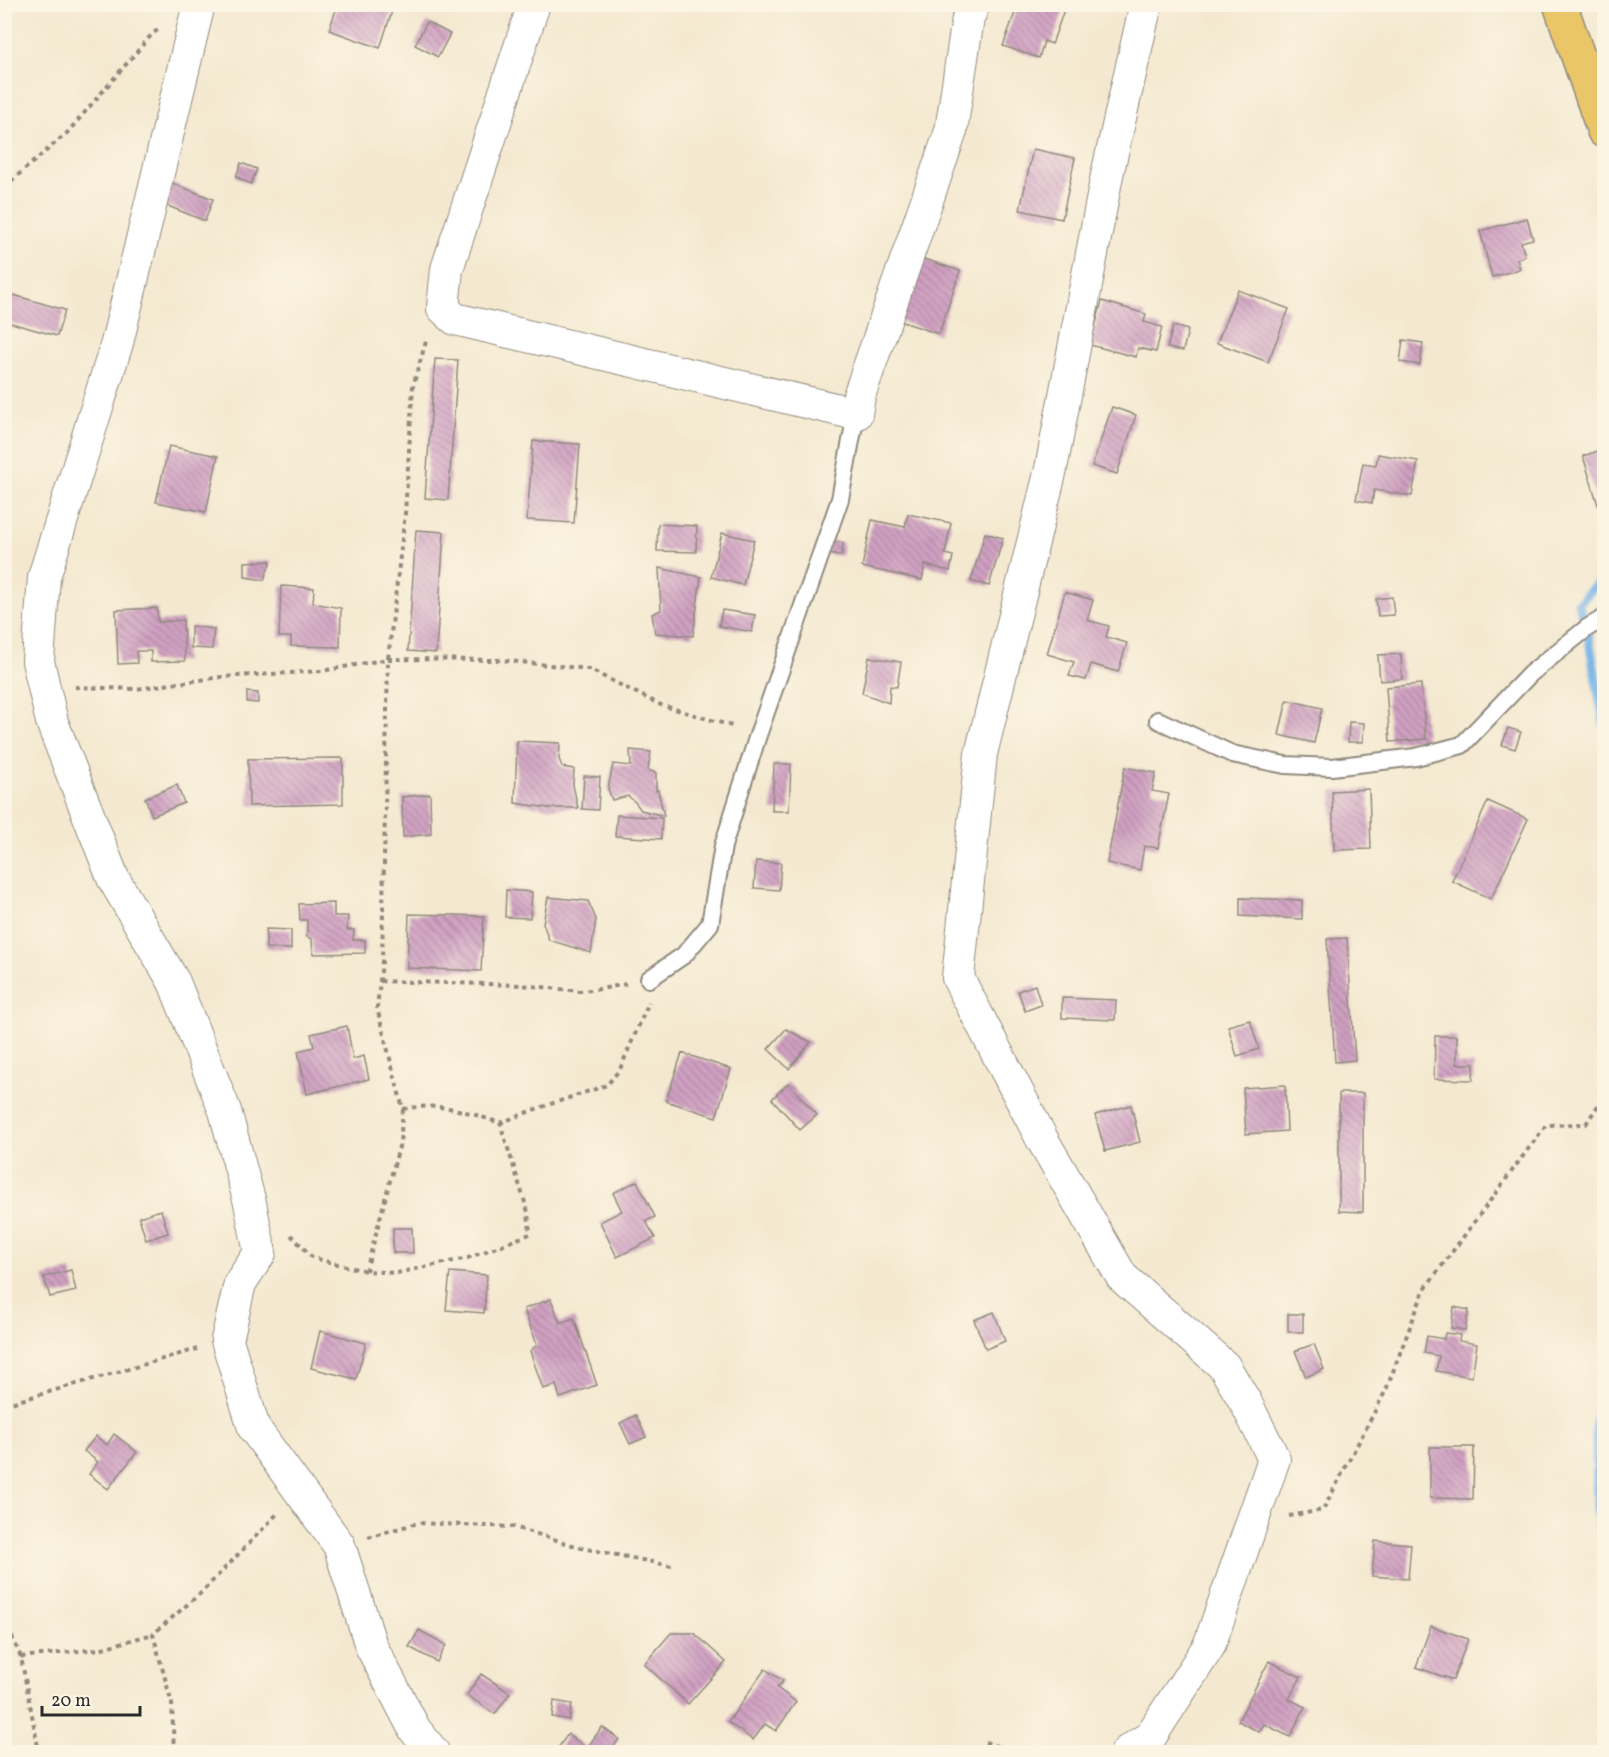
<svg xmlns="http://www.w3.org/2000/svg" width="1609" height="1757" font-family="Vollkorn,serif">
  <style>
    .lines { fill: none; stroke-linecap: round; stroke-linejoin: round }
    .stream { stroke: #72b2e6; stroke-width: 9 }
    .building { fill: url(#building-back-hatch) }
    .lane-casing { stroke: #908a7e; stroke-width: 20 }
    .street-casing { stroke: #908a7e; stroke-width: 34 }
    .primary-casing { stroke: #908a7e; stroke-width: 36 }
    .path { stroke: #908a7e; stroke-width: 4; stroke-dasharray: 4.5 4.5; stroke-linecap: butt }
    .lane { stroke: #fff; stroke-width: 16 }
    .street { stroke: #fff; stroke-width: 32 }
    .primary { stroke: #ebc669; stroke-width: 33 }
  </style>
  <defs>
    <pattern id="building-back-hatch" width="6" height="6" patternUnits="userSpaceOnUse" patternTransform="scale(1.5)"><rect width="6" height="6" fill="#d0a0c2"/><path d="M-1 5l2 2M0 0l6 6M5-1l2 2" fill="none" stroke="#a9839e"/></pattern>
  </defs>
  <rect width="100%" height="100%" fill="#fcf5e5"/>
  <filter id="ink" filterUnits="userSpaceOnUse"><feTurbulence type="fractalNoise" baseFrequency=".0167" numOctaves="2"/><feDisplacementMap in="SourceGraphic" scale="12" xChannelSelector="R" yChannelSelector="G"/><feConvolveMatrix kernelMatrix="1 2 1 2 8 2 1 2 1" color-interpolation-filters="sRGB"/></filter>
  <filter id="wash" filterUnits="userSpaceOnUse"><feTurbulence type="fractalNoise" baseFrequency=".008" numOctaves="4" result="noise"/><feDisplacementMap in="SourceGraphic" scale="24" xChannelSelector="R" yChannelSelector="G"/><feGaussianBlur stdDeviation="1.35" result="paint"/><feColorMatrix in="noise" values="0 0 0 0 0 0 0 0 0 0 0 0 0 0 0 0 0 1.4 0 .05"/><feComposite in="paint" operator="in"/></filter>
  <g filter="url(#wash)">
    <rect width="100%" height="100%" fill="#f4e9d0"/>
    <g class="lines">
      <g class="stream">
        <polyline points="1604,576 1578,604 1587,628 1604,724"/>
        <polyline points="1604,1387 1596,1420 1597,1510 1604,1544"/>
      </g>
    </g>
    <g id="blocks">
      <g class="building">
        <polygon points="338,4 382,4 393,8 380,48 329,30"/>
        <polygon points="1012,4 1066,4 1052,44 1044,41 1039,58 1003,46 1017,7"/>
        <polygon points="427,22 450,34 438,57 415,45"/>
        <polygon points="1033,149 1075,158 1062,219 1020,210"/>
        <polygon points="241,163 257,169 251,184 236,177"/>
        <polygon points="172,183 213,199 205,221 163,204"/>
        <polygon points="1527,218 1533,239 1521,242 1525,256 1517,259 1520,269 1492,277 1480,231"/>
        <polygon points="921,258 960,271 939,334 900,321"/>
        <polygon points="1238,290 1289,309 1268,362 1217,343"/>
        <polygon points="10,294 65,310 57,336 4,321"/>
        <polygon points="1102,301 1146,314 1144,322 1162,327 1156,352 1138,348 1136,357 1090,345"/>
        <polygon points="1173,326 1188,330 1183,351 1167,348"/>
        <polygon points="1403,340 1423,343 1420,365 1400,362"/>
        <polygon points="435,359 458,360 448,500 425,498"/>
        <polygon points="1112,407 1136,415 1117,474 1092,466"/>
        <polygon points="533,441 580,444 574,523 527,520"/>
        <polygon points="169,446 218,456 206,512 156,502"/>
        <polygon points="1604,449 1604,503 1598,505 1583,456"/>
        <polygon points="1378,454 1418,461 1412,496 1374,490 1372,503 1356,500 1363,463 1376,465"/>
        <polygon points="908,514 951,523 945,554 953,556 950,571 925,565 922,580 862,567 872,520 905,527"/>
        <polygon points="658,524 697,526 696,552 657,551"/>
        <polygon points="416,530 444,532 436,653 408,651"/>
        <polygon points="722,533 754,540 743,585 711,577"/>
        <polygon points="985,533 1003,538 989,586 971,581"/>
        <polygon points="829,540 843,543 841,556 827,554"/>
        <polygon points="271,561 264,580 245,577 245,562"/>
        <polygon points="659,568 701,577 693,636 655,633 652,614 661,610"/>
        <polygon points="281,586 314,588 313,603 341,608 340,647 291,646 291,637 279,637"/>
        <polygon points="1065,592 1093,600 1087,620 1109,626 1106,637 1127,643 1118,672 1091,664 1086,680 1069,676 1074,662 1047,654"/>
        <polygon points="1392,597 1394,615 1378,616 1376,599"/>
        <polygon points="157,608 158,622 183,620 185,661 151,662 151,651 136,651 137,663 118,664 116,610"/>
        <polygon points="722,610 755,615 752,632 719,626"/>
        <polygon points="191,626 214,629 212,649 191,648"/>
        <polygon points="1401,654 1402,679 1380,681 1378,655"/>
        <polygon points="869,657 901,662 897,687 890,686 889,703 862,693"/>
        <polygon points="1421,684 1426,739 1390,742 1386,687"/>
        <polygon points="247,692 258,693 258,703 247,702"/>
        <polygon points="1287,700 1322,708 1314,743 1279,735"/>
        <polygon points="1349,722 1364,723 1363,742 1348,742"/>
        <polygon points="1508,728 1521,732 1515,749 1502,745"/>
        <polygon points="517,741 560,743 559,759 562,767 574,769 573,785 578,808 548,808 515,803"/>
        <polygon points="630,750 651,752 648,770 656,773 656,791 658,790 664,816 641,810 635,802 628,796 612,800 608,789 613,764 631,766"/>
        <polygon points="343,758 343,804 249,806 248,759"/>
        <polygon points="774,764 791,764 789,811 772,811"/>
        <polygon points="1125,767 1156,773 1152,791 1169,794 1158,848 1144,846 1140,870 1107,863"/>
        <polygon points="584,776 600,777 598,810 582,809"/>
        <polygon points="177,785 184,803 152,816 145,798"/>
        <polygon points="1369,789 1371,849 1334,850 1332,791"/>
        <polygon points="430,794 431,834 403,837 402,797"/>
        <polygon points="1488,801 1528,819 1491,899 1452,881"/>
        <polygon points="617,815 662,818 661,839 615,836"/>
        <polygon points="756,861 781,863 779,890 754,888"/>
        <polygon points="506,890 532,892 530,918 505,917"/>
        <polygon points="548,897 588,901 596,919 591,953 549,940 543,923"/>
        <polygon points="1240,898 1302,900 1302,919 1240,916"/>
        <polygon points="334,903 334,916 348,916 347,930 354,930 353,940 365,940 365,953 313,954 312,939 307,937 307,920 300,920 299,904"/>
        <polygon points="409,914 484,916 481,971 407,968"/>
        <polygon points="266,929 291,930 291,949 266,948"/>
        <polygon points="1347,938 1355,1060 1335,1062 1327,939"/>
        <polygon points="1035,985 1041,1005 1025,1011 1018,991"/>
        <polygon points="1062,998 1116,1000 1115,1020 1062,1018"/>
        <polygon points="1250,1020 1259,1049 1237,1056 1228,1026"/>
        <polygon points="347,1026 353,1059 364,1056 369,1079 307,1094 298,1051 314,1047 311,1034"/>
        <polygon points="786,1029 811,1042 789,1069 768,1049"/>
        <polygon points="1435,1036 1457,1036 1457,1064 1474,1064 1473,1080 1434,1079"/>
        <polygon points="682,1053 731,1069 716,1117 666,1101"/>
        <polygon points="788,1083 817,1115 800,1130 772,1099"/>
        <polygon points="1285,1085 1287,1131 1246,1134 1243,1088"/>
        <polygon points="1339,1093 1363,1093 1363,1212 1339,1211"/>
        <polygon points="1131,1105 1140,1142 1105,1151 1095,1115"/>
        <polygon points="637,1181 655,1217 646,1221 655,1238 617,1257 600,1222 622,1211 613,1193"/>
        <polygon points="161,1210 168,1233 146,1240 139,1217"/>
        <polygon points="393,1228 412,1228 413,1253 393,1253"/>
        <polygon points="71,1270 76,1291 50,1297 44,1277"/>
        <polygon points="450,1272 487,1275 484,1313 446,1310"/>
        <polygon points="551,1299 560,1323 574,1318 597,1385 560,1398 556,1385 543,1389 530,1351 537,1345 524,1309"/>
        <polygon points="1454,1307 1469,1310 1465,1330 1451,1328"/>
        <polygon points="994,1312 1005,1341 986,1349 974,1320"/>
        <rect x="1288" y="1314" width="15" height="18"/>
        <polygon points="320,1331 366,1343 356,1379 311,1368"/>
        <polygon points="1445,1333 1460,1335 1459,1341 1477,1344 1472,1377 1436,1371 1439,1356 1424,1353 1427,1336 1444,1339"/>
        <polygon points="1314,1344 1324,1369 1306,1377 1295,1351"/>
        <polygon points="636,1415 646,1437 630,1444 620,1423"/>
        <polygon points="114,1434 137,1452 108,1489 89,1474 98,1462 84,1451 96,1436 107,1445"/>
        <polygon points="1430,1447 1474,1447 1473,1499 1430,1498"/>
        <polygon points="1375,1541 1411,1544 1408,1579 1372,1576"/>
        <polygon points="1431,1626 1468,1639 1453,1680 1416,1667"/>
        <polygon points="419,1630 446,1645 437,1662 409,1647"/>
        <polygon points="671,1633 694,1633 726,1662 688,1704 644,1664"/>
        <polygon points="1269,1661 1301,1677 1289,1699 1305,1707 1290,1737 1264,1724 1259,1732 1238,1721"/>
        <polygon points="765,1669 783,1681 777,1688 796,1702 776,1731 765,1724 753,1740 728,1722"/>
        <polygon points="481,1674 510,1693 495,1714 467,1695"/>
        <polygon points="554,1701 572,1704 569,1720 552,1717"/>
        <polygon points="602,1727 619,1739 610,1752 555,1752 568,1734 587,1748"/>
      </g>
    </g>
  </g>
  <g filter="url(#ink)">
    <use href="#blocks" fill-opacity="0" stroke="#908a7e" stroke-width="1.5"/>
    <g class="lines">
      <g class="lane-casing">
        <g id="lane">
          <polyline points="1158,720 1232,754 1285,765 1332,767 1416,757 1462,745 1530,674 1587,628 1604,618"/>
          <polyline points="649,979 684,955 710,924 723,846 758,735 840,499 856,414"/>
        </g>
      </g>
      <g class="street-casing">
        <g id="street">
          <polyline points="199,4 117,343 44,577 38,661 52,722 113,878 174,982 225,1111 250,1203 260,1253 240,1283 227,1340 254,1428 339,1545 371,1646 415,1730 433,1752"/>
          <polyline points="534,4 447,269 443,308 455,319 856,414 859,396 951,131 968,18 974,4"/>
          <polyline points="1127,1752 1150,1737 1209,1646 1274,1459 1246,1403 1224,1366 1122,1277 1042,1139 958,978 981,754 1051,469 1107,175 1146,4"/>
        </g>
      </g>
      <g class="primary-casing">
        <polyline id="primary" points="1560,4 1604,131"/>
      </g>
      <g class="path">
        <polyline points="4,187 67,133 153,33 158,30"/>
        <polyline points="75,687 136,689 221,677 322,671 388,659 500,660 588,669 661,705 735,727"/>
        <polyline points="380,981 522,985 580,991 601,989 626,984"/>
        <path d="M403 1109C441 1102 464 1111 500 1123L536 1109 607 1085 620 1069 649 1002"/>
        <polyline points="291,1235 313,1258 366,1271 397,1273 468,1258 530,1234 528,1212 500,1123"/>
        <polyline points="366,1271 400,1143 403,1109 377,1008 382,962 388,659 405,514 413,386 427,338"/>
        <polyline points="4,1405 197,1349"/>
        <polyline points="1289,1516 1323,1510 1386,1390 1424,1290 1546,1125 1586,1124 1604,1096"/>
        <polyline points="368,1537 418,1523 514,1527 582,1548 672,1566"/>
        <polyline points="4,1620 21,1657 39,1752"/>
        <polyline points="21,1657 99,1649 153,1634"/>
        <polyline points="985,1742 1014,1752"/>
        <polyline points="174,1752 172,1704 153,1634 202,1592 278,1513"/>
      </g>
      <use href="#lane" class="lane"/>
      <use href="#street" class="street"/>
      <use href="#primary" class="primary"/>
    </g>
  </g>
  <rect width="1609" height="1757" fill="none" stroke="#fcf5e5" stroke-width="24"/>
  <path d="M42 1706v9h98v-9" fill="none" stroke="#2b2b2b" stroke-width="3"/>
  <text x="51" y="1706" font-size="18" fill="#2b2b2b" stroke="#fcf5e5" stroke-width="4.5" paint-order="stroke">20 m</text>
</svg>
